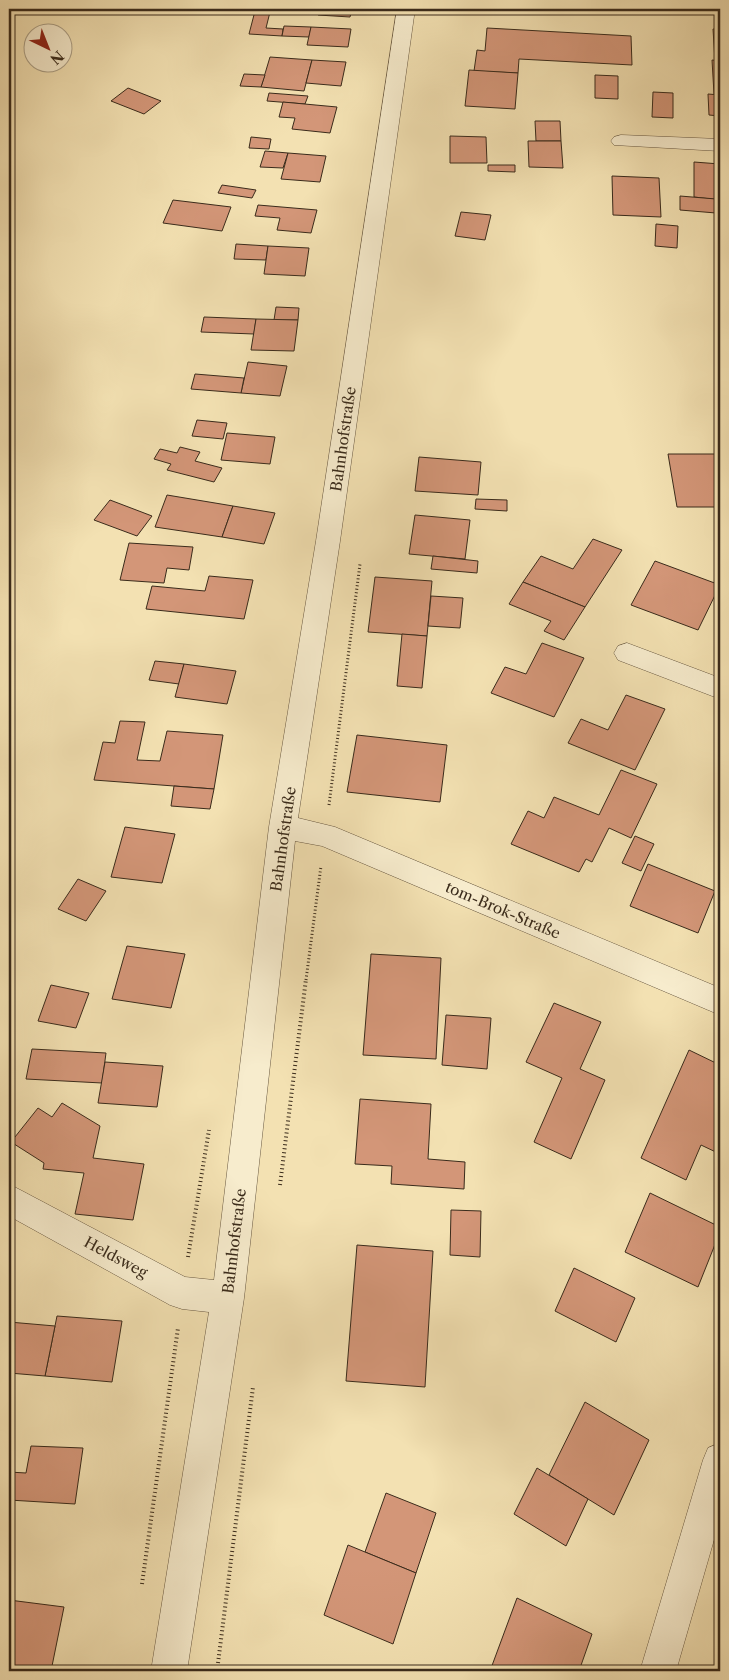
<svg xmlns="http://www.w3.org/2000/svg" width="729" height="1680" font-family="'Libre Caslon Text',serif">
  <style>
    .building { fill: #d39678; stroke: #3a2b1b }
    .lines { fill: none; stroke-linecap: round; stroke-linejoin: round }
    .minor-casing { stroke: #685841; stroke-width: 1 }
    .path-far1 { stroke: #3a2b1b; stroke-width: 3; stroke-dasharray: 1 2.5; stroke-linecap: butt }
    .path { stroke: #3a2b1b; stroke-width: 4; stroke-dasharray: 1 3; stroke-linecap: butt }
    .minor { fill: #f7eccd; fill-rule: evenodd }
    .labels { text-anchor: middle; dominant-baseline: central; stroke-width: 4; stroke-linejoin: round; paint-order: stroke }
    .street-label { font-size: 15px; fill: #3a2b1b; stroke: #f7eccd }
  </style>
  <rect width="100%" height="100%" fill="#f3e1b2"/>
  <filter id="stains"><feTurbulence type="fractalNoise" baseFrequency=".004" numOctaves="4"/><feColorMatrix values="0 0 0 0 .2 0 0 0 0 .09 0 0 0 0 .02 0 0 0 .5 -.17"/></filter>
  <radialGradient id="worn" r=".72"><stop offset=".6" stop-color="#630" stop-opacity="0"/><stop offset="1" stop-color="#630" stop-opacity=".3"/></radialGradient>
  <g class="building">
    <polygon points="320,9 352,9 350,17 318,15"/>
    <polygon points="255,11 270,12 266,28 283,29 282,36 249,34"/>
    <polygon points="284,26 311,27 309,37 282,36"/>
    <polygon points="311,27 351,29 348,47 307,45"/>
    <polygon points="487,28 631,36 632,65 519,59 518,73 474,71 477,50 485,51"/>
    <polygon points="713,29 720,29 720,61 715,61"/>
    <polygon points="270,57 312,60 304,91 261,87"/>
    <polygon points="312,60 346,62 341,86 306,83"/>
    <polygon points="712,60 720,61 720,95 714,94"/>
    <polygon points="469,70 518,73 515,109 465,106"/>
    <polygon points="244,74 265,75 261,87 240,86"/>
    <polygon points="595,75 618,76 618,99 595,98"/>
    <polygon points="128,88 161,101 144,114 111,101"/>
    <polygon points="653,92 673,93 673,118 652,117"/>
    <polygon points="269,93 308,96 305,104 267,101"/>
    <polygon points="708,94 720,95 720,116 709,115"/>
    <polygon points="283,102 337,107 330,133 292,129 295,118 279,117"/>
    <polygon points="535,121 560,121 561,141 536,141"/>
    <polygon points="450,136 486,137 487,163 450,163"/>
    <polygon points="251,137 271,139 269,149 249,148"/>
    <polygon points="528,141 561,141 563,168 529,167"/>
    <polygon points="265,151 288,153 283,168 260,167"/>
    <polygon points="288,153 326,156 320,182 281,179"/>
    <polygon points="694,162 720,164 720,200 694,197"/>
    <polygon points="488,165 515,165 515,172 488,171"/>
    <polygon points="612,176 659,178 661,217 613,215"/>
    <polygon points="222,185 256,190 252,198 218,193"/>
    <polygon points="680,196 716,199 716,213 680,210"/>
    <polygon points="173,200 231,207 222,231 163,223"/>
    <polygon points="258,205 317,210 311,233 277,230 280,218 255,216"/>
    <polygon points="461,212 491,215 485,240 455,236"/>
    <polygon points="656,224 678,226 677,248 655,246"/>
    <polygon points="236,244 268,246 266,260 234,259"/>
    <polygon points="268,246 309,248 305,276 264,274"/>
    <polygon points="276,307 299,308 298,320 274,320"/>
    <polygon points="204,317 256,319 254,334 201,332"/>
    <polygon points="256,319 298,320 294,351 251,350"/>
    <polygon points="248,362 287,366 280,396 241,393"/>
    <polygon points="195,374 244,378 241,393 191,389"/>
    <polygon points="197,420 227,423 223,439 192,436"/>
    <polygon points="227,433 275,437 270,464 221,460"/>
    <polygon points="180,447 200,452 195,461 222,468 214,482 167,470 171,464 154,459 160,449 177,453"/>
    <polygon points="668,454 715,454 720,482 720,507 677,507"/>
    <polygon points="419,457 481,462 478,495 415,491"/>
    <polygon points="167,495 233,506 222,537 155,527"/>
    <polygon points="476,499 507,500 507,511 475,509"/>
    <polygon points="110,500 152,516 137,536 94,520"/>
    <polygon points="233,506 275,513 264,544 222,537"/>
    <polygon points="415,515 470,520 465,559 409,554"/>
    <polygon points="593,539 622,550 585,607 523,582 541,556 573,569"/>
    <polygon points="129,543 193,547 189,570 167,568 164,583 120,580"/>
    <polygon points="433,556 478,561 477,573 431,569"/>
    <polygon points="655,561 720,585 698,630 631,605"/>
    <polygon points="209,576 253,580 244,619 146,609 152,586 205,591"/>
    <polygon points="375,577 432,581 427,636 368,632"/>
    <polygon points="523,582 585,607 564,640 544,631 551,621 509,604"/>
    <polygon points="431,596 463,598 460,628 428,626"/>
    <polygon points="402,634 427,636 422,688 397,686"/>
    <polygon points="542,643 584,658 554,717 491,693 505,667 526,674"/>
    <polygon points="155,661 184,664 179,684 149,680"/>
    <polygon points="184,664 236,671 227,704 175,697"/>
    <polygon points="626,695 665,709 635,770 568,743 581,719 608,730"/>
    <polygon points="120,721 145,722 137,760 160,761 167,731 223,735 214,789 94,780 103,742 115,743"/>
    <polygon points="357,735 447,745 440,802 347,792"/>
    <polygon points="621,770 657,784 631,838 609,828 592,862 586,859 579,872 511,844 528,811 544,818 554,797 599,815"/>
    <polygon points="174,786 214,789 210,809 171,806"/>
    <polygon points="125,827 175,834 162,883 111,877"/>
    <polygon points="635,836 654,844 641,871 622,863"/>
    <polygon points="648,864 715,891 698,933 630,906"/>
    <polygon points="78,879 106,891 86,921 58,909"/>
    <polygon points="127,946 185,954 171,1008 112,999"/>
    <polygon points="371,954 441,958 436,1059 363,1055"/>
    <polygon points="51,985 89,993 76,1028 38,1021"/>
    <polygon points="554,1003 601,1022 580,1069 605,1080 571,1159 534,1142 562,1078 526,1062"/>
    <polygon points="446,1015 491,1018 487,1069 442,1065"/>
    <polygon points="32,1049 106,1053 102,1083 26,1079"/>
    <polygon points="689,1050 720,1065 720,1154 701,1145 686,1180 641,1158"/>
    <polygon points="105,1062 163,1066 157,1107 98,1103"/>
    <polygon points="360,1099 431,1104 428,1159 465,1162 464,1189 391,1184 392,1166 355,1164"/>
    <polygon points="62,1103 100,1126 93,1158 144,1164 133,1220 75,1214 84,1173 43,1169 44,1163 11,1142 38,1108 52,1117"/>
    <polygon points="650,1193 720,1227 720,1232 698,1287 625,1252"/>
    <polygon points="451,1210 481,1211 480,1257 450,1255"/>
    <polygon points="357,1245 433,1251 425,1387 346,1381"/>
    <polygon points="574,1268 635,1298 616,1342 555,1311"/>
    <polygon points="57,1316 122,1321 112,1382 45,1376"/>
    <polygon points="9,1322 55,1326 45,1376 9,1373"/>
    <polygon points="585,1402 649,1440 614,1515 549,1475"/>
    <polygon points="31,1446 83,1448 75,1504 9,1500 9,1472 26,1473"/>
    <polygon points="537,1468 588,1499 566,1546 514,1514"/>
    <polygon points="386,1493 436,1513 416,1573 365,1552"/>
    <polygon points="348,1545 416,1573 393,1644 324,1615"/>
    <polygon points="517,1598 592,1634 579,1671 490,1671"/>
    <polygon points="9,1600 64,1607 51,1671 9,1668"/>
  </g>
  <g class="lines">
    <g class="minor-casing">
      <g id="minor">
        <polygon points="397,9 415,9 340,541 298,818 335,827 720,988 720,1015 322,846 295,841 244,1298 187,1671 151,1671 209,1312 182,1309 170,1305 9,1216 9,1184 185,1277 214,1280 269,827 316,541"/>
        <polygon points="621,135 720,139 720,151 614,145 611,141 614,137"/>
        <polygon points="627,643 720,678 720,699 618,660 614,653 618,646"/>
        <polygon points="720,1443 720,1519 676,1671 640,1671 703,1460 708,1448"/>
      </g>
    </g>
    <g class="path-far1">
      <polyline points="329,805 360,564"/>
      <polyline points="306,980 321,866"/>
    </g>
    <g class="path">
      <polyline points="280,1185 306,979"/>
      <polyline points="188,1257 209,1130"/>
      <polyline points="142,1584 178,1328"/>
      <polyline points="217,1671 253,1387"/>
    </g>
    <use href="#minor" class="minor"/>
  </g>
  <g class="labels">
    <g class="street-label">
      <text transform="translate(343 439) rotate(-82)">Bahnhofstraße</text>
      <text transform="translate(283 839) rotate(-82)">Bahnhofstraße</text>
      <text transform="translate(503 910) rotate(23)">tom-Brok-Straße</text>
      <text transform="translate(234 1241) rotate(-83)">Bahnhofstraße</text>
      <text transform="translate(116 1257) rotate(28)">Heldsweg</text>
    </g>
  </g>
  <rect width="729" height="1680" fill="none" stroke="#f3e1b2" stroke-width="30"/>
  <rect x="10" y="10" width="709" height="1660" fill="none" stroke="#3a2b1b" stroke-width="2.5"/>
  <rect x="15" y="15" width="699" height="1650" fill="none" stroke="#3a2b1b"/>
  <g transform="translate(48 48) rotate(137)"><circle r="24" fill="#f7eccd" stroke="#ab9f86"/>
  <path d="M0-4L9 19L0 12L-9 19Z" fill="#8f2418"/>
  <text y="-8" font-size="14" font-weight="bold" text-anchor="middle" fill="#3a2b1b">N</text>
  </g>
  <rect width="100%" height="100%" filter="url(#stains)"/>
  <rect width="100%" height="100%" fill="url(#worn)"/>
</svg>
